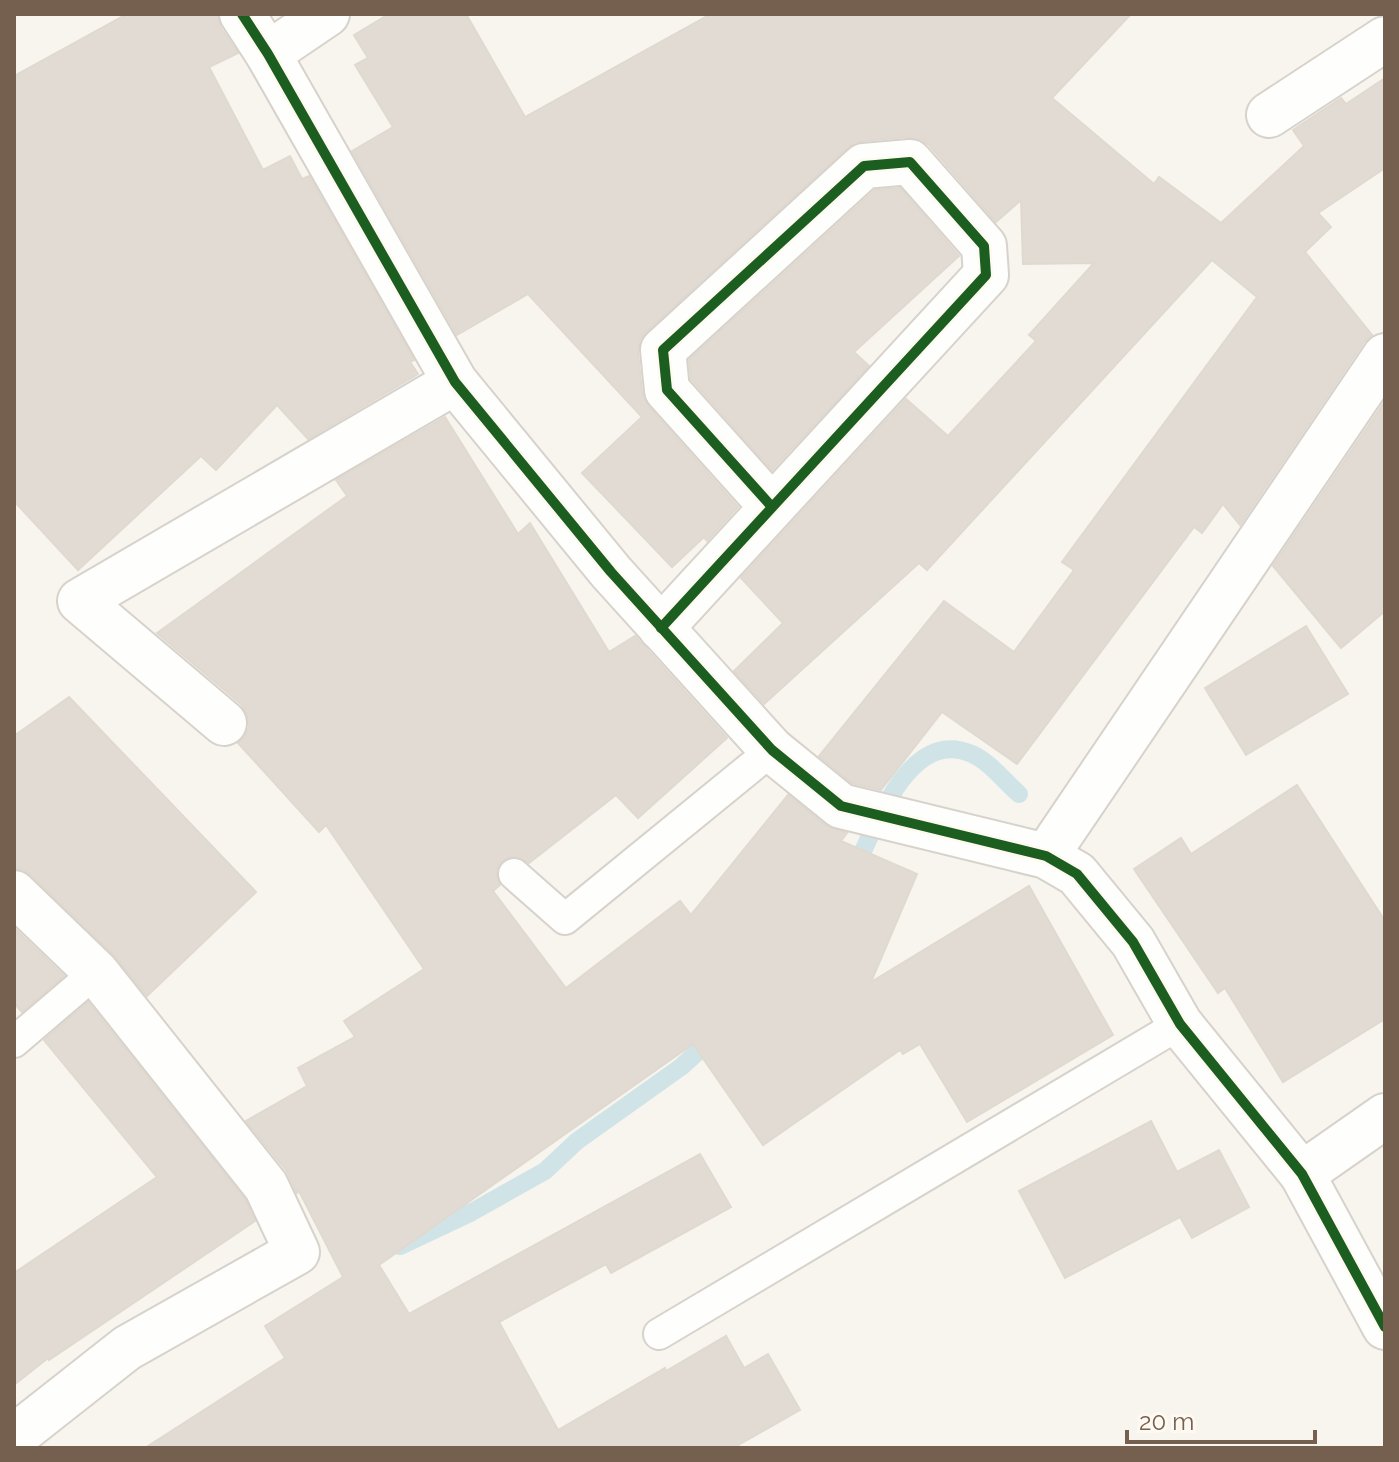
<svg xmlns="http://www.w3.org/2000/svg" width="1399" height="1462" font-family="Raleway,sans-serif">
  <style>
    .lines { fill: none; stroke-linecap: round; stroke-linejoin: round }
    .stream { stroke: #d0e4e7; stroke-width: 18 }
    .building { fill: #e2dbd3; stroke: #e0d9d0; stroke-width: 2 }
    .lane-casing { stroke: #d7d2cc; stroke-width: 34 }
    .street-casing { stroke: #d7d2cc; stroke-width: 48 }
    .lane { stroke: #fefefc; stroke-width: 30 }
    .street { stroke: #fefefc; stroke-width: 44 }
    .cycleway-casing { stroke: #fefaf1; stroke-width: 15 }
    .cycleway { stroke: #1b5e20; stroke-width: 10 }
  </style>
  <rect width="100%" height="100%" fill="#f7f5ee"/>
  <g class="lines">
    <g class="stream">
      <path d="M853 872C875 830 908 726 972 754 990 762 1004 781 1019 794"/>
      <polyline points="400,1246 472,1212 545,1171 577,1141 681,1067 716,1035"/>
    </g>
  </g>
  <g class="building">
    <polygon points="127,14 217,14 221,28 238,53 209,67 263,170 290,156 302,179 309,176 414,360 410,362 418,374 308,439 277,405 216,470 201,456 78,570 14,501 14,76"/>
    <polygon points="389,14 466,14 525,117 711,14 1131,14 1052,98 1154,184 1159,177 1221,223 1304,146 1293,130 1341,98 1346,104 1385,78 1385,168 1318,213 1331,227 1305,252 1372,335 1364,342 1240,525 1223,504 1202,533 1194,527 1017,764 942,712 881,790 852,783 819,756 944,601 1014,652 1074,570 1062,562 1257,297 1212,260 927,570 919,563 764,704 734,671 783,623 741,578 906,399 948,436 1036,341 1029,335 1094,263 1023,264 1021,200 996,222 929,145 920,139 908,137 862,141 847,148 646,332 640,340 638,352 642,392 648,406 738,507 707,541 704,537 672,567 582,473 642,417 528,294 457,335 352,151 393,127 355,65 368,58 354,35"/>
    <polygon points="900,188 959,256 854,352 869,366 772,470 691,379 689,360 875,190"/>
    <polygon points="1385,401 1385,611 1341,648 1273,566"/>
    <polygon points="445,417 518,534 530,523 609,652 635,636 727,738 638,818 616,795 529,863 517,856 508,857 500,863 496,871 500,885 493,891 566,988 680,901 691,915 788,795 825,825 847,833 841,841 917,874 871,982 1029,886 1113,1035 967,1122 920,1044 903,1054 900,1050 763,1145 693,1044 379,1265 409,1314 700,1154 731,1207 611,1273 606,1264 499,1322 558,1430 665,1368 666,1371 726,1336 744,1368 768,1354 800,1410 733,1448 145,1448 285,1358 265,1326 343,1277 299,1191 297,1193 286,1170 246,1121 307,1086 298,1068 355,1037 344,1021 424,969 326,825 319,832 238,743 244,738 249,727 247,714 241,704 157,633 347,496 336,480"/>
    <polygon points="1306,626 1348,694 1246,755 1205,688"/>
    <polygon points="69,697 256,892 147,996 113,954 31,875 21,869 14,869 14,736"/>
    <polygon points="1297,785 1385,921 1385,1019 1283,1082 1225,988 1218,993 1134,869 1181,838 1191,854"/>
    <polygon points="14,928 64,976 22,1012 14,1003"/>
    <polygon points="88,1002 245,1199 255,1221 49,1360 48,1358 14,1385 14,1273 157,1177 44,1040"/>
    <polygon points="1151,1121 1177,1172 1219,1150 1249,1207 1192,1238 1180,1217 1065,1278 1019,1191"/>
  </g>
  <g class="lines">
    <g class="lane-casing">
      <g id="lane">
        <polyline points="514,874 565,919 772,750"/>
        <polyline points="14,1042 96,972"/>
        <polyline points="659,1334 1180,1024"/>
      </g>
    </g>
    <g class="street-casing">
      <g id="street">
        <polyline points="242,14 268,54 455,382 611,572 772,750 841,806 1046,856 1077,874 1133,942 1180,1024 1302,1174 1385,1327"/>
        <polyline points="268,54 327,14"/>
        <polyline points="1269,115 1385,39"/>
        <polyline points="661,628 986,275 984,246 910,162 864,166 663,350 667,390 772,507"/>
        <polyline points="224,723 80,601 455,382"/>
        <polyline points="1046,856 1385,356"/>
        <polyline points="14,893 96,972 266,1186 297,1252 127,1348 14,1437"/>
        <polyline points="1302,1174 1385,1116"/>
      </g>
    </g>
    <use href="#lane" class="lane"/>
    <use href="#street" class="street"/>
    <g class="cycleway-casing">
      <g id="cycleway">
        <polyline points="242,14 268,54 455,382 611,572 772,750 841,806 1046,856 1077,874 1133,942 1180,1024 1302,1174 1385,1327"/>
        <polyline points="661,628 986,275 984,246 910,162 864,166 663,350 667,390 772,507"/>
      </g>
    </g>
    <use href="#cycleway" class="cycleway"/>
  </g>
  <rect width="1399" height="1462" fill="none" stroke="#755f4f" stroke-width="32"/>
  <path d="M1127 1430v12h188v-12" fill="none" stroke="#755f4f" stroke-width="4"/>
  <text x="1139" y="1430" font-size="24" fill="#755f4f" stroke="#fefaf1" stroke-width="6" paint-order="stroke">20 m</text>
</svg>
